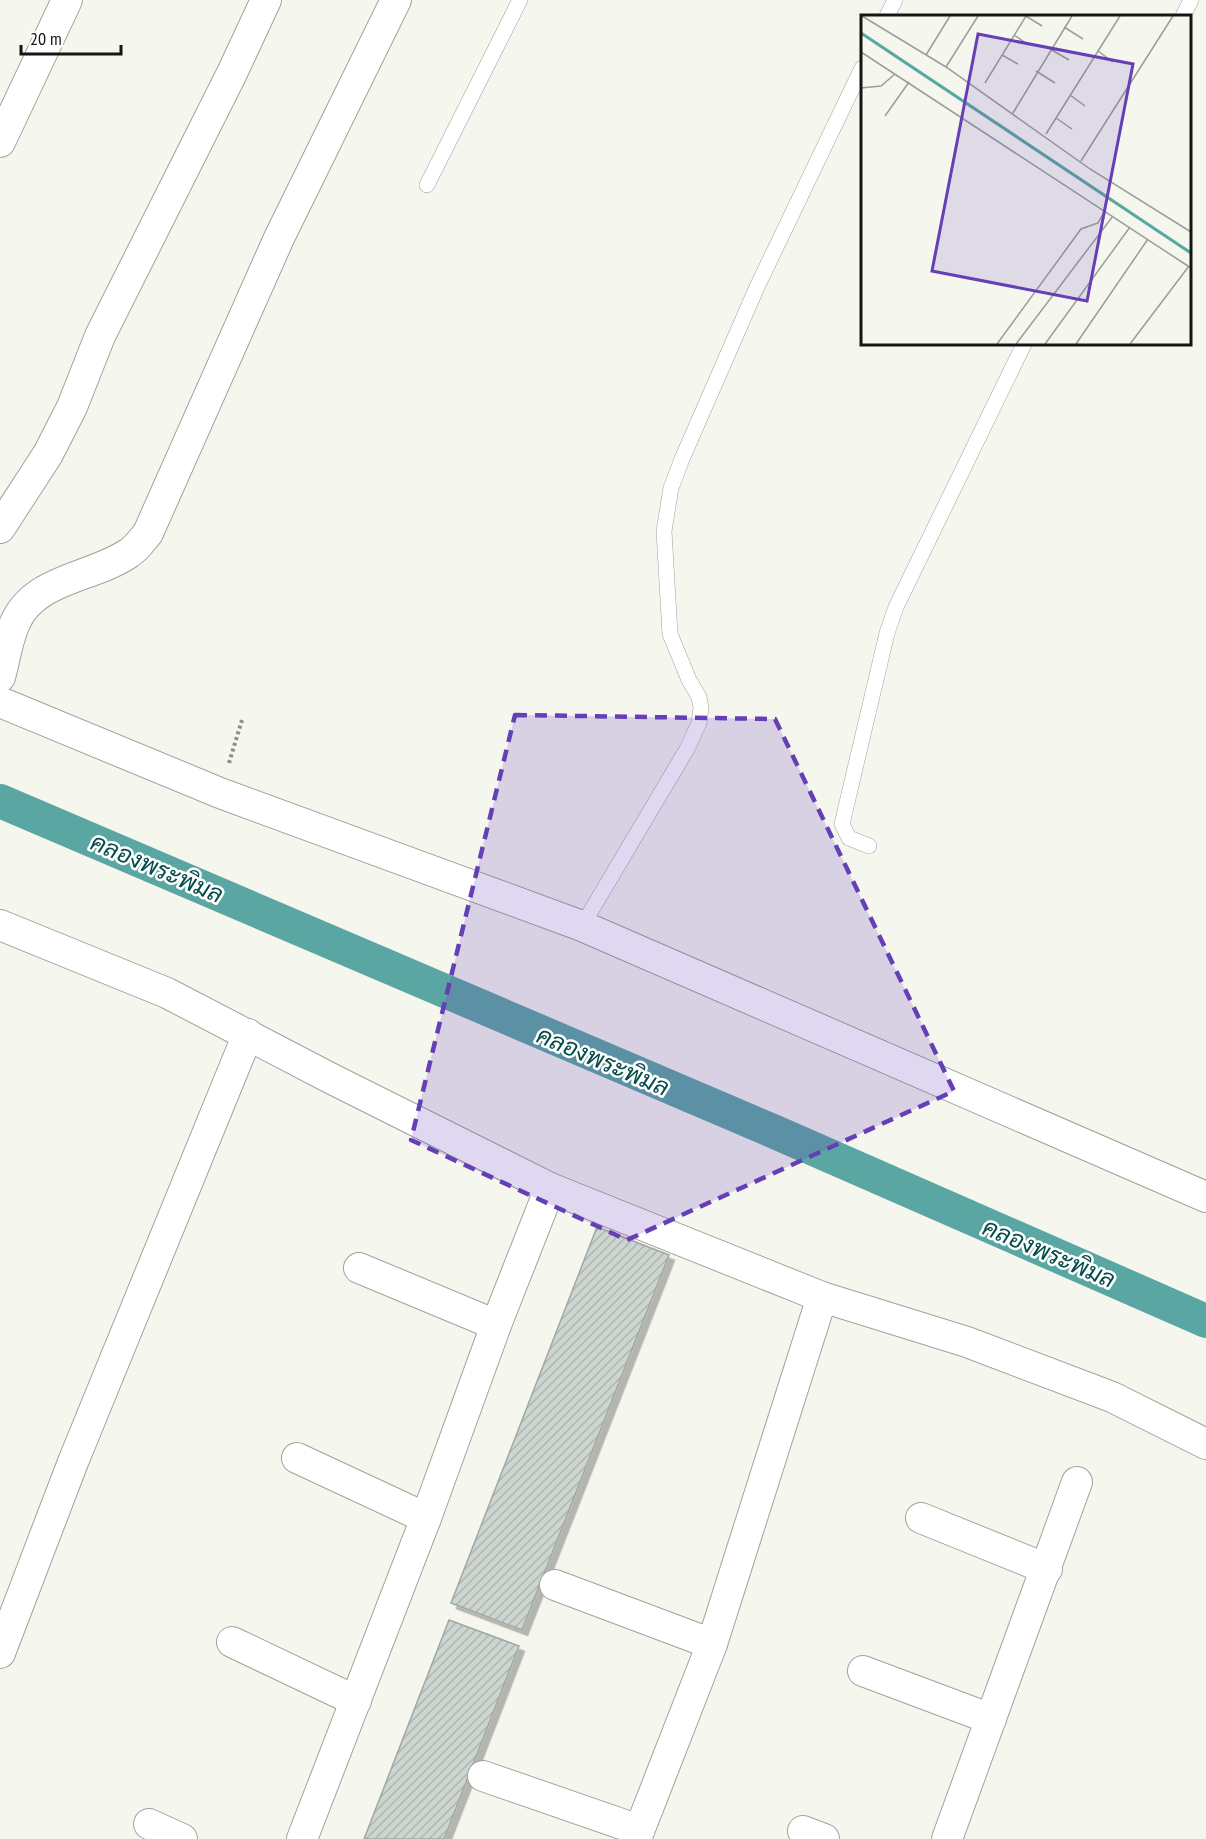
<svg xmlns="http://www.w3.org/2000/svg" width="1206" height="1839" font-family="'PT Sans Narrow',Sarabun,sans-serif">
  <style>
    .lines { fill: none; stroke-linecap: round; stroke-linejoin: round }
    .canal { stroke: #5aa6a2; stroke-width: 34 }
    .building { fill: url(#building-hatch); stroke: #a0a8a2; stroke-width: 1.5; filter: url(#shadow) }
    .service-casing { stroke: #a1a39b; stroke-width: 16 }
    .minor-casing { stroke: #a1a39b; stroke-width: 32 }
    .path { stroke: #8d8f89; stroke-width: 4; stroke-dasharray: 3 3; stroke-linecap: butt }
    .service { stroke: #fff; stroke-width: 15 }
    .minor { stroke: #fff; stroke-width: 30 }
    .marked { fill: #663eb6; fill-opacity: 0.2; stroke: #663eb6; stroke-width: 4.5; stroke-dasharray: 12 8; stroke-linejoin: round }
    .labels { text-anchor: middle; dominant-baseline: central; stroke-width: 5; stroke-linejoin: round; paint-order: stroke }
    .water-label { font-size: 24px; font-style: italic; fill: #044c4a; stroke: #fff }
    .inset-river { fill: none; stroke: #5aa6a2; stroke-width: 3 }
    .inset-road { fill: none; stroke: #9b9d97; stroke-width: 1.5 }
    .view { fill: #663eb6; fill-opacity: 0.15; stroke: #663eb6; stroke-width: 3 }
    .inset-edge { fill: none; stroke: #151613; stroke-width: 3 }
  </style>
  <defs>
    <pattern id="building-hatch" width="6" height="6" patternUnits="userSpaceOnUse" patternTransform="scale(1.5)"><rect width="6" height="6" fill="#cdd5d0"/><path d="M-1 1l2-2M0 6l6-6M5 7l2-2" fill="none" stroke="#afb6b2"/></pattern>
    <filter id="shadow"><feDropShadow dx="5.5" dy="5.5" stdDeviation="0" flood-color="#0004"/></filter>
  </defs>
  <rect width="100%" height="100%" fill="#f5f7ef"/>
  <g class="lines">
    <polyline class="canal" points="0,801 775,1132 1206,1321"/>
  </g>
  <g class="building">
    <polygon points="597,1227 669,1255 522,1630 451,1603"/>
    <polygon points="449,1620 519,1646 444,1839 364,1839"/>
  </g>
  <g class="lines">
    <g class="service-casing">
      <g id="service">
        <polyline points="887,16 895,0"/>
        <polyline points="1183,16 1191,0"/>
        <polyline points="427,185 520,0"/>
        <polyline points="869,846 849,838 842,824 887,633 896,607 1024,344"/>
        <polyline points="582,926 687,749 699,723 701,708 699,697 689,680 670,634 664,531 671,488 682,459 757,287 862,68"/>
      </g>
    </g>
    <g class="minor-casing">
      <g id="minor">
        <polyline points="0,142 67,0"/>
        <polyline points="0,528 48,454 72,407 100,336 232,73 266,0"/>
        <path d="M0 677C5 660 7 640 15 623 34 578 93 578 129 553 137 548 142 540 148 533L279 238 396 0"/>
        <polyline points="0,702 220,793 582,926 1206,1197"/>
        <polyline points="0,925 167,993 334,1080 550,1188 822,1297 967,1342 1112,1397 1206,1444"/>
        <polyline points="359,1268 496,1325"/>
        <polyline points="297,1458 426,1518"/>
        <polyline points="921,1518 1047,1569"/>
        <polyline points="555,1585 712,1644"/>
        <polyline points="232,1642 356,1701"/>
        <polyline points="0,1653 73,1462 248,1034"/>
        <polyline points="863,1671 991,1719"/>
        <polyline points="483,1776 639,1830"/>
        <polyline points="149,1824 182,1839"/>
        <polyline points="803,1831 824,1839"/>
        <polyline points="302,1839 426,1518 496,1325 550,1188"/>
        <polyline points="636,1839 712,1644 822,1297"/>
        <polyline points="947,1839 1077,1482"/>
      </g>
    </g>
    <polyline class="path" points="229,763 242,720"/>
    <use href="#service" class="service"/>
    <use href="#minor" class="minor"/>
  </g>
  <path class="marked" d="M515 715 775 719 954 1091 627 1240 411 1140Z"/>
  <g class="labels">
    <g class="water-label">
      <text transform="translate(157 868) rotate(23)">คลองพระพิมล</text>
      <text transform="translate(603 1061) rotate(23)">คลองพระพิมล</text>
      <text transform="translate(1049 1253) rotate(23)">คลองพระพิมล</text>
    </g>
  </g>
  <g transform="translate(861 15)">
    <rect width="330" height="330" fill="#f5f7ef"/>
    <path class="inset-river" d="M0 18 330 238"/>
    <path class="inset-road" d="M1 1 85 52 229 154 330 217M203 12 222 24M153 20 168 30M189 34 208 45M237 36 252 47M0 37 330 253M65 40 89 1M141 40 157 49M85 52 117 1M175 56 194 68M124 68 165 1 181 11M0 73 20 71 34 59M209 80 224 91M152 98 211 1M24 101 48 67M195 103 211 114M185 119 259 1M220 146 312 1M136 329 220 214 237 208 244 196M155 329 252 201M184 329 269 212M215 329 287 224M269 329 328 251"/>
    <path class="view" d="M117 19 272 49 226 286 71 256Z"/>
    <rect width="330" height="330" class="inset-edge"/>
  </g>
  <path d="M21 45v9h100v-9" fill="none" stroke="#151613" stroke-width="3"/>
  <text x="30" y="45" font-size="18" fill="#151613" stroke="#ffffff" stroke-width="4.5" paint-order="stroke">20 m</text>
</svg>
